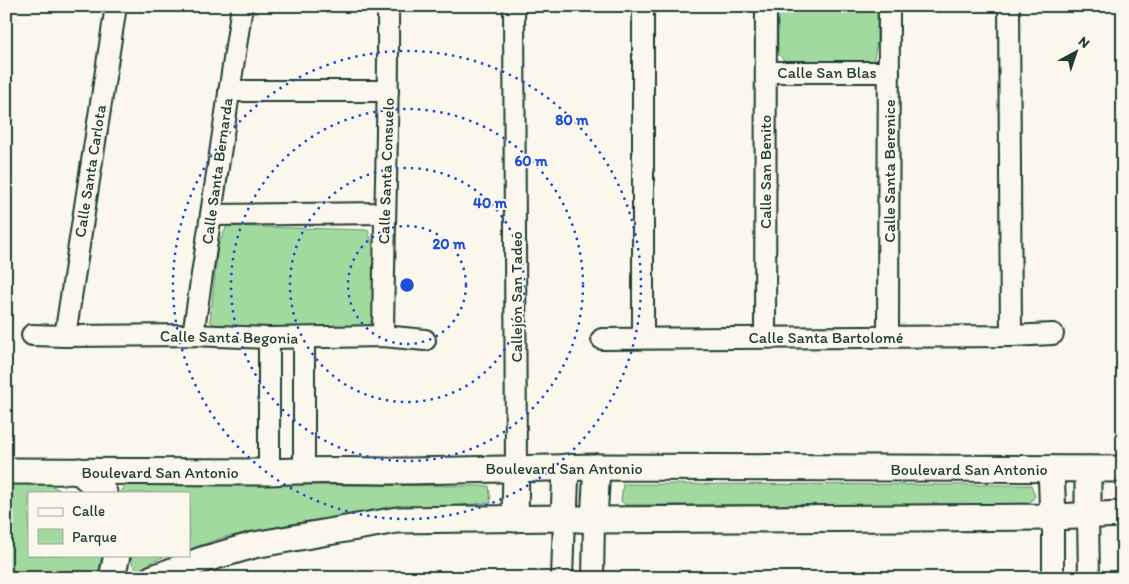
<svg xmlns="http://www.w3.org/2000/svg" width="1129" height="584" font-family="Itim,sans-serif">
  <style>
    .green { fill: #a1d99e; stroke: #608b69 }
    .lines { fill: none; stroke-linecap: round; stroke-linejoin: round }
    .minor-casing { stroke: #1f3d34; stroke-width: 24 }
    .tertiary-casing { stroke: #1f3d34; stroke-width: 29 }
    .minor { stroke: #fbf7ec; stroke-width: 20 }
    .tertiary { stroke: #fbf7ec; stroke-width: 25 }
    .ring { fill: none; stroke: #1d4ed8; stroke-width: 2.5; stroke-dasharray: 2.5 5 }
    .labels { text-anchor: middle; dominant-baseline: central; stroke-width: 4; stroke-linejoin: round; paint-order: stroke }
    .street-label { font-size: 16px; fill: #1f3d34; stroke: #fbf7ec }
    .centre { fill: #1d4ed8; stroke: #fbf7ec; stroke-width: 2.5 }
    .ring-label { font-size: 15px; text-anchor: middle; font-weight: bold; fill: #1d4ed8; stroke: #fbf7ec; stroke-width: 4; stroke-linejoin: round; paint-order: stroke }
  </style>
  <rect width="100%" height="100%" fill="#fbf7ec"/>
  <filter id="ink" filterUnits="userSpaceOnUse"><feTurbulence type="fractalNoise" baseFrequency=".02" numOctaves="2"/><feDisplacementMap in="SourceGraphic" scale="10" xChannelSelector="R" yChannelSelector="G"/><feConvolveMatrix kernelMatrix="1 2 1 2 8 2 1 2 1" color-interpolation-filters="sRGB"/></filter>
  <g filter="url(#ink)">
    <g class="green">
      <polygon points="778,6 877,6 877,41 873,63 789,65 778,54"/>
      <polygon points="227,226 368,230 377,258 374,316 368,327 218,329 210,321 218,245"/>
      <polygon points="6,484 48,484 66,493 29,493 29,555 102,555 97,578 6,578"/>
      <polygon points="127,484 489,486 491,503 448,506 360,514 302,522 225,537 189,549 189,493 120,493"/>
      <polygon points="623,484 1031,485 1035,496 1029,504 625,505 621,501"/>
      <polygon points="132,555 169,555 160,558 137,570 131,562"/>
    </g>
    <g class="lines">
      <g class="minor-casing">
        <g id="minor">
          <polyline points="514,6 516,468"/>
          <polyline points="1009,6 1011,336"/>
          <polyline points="766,72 889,72"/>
          <polyline points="229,91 388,91"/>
          <polyline points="211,215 385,213"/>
          <polyline points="32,335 65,336 193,335 269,338 383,336 425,340"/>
          <polyline points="193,335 242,6"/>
          <polyline points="65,336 116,6"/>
          <path d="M383 336C384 226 389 116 388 6"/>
          <polyline points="765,337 766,6"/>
          <polyline points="888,337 889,6"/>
          <polyline points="643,338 643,6"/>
          <polyline points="602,339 1011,336 1053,334"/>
          <polyline points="304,470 304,338"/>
          <polyline points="269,472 269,338"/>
          <polyline points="1088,515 1089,578"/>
          <polyline points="1053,517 1053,578"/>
          <polyline points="562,578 564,518"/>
          <polyline points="593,578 594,520"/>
        </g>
      </g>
      <g class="tertiary-casing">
        <g id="tertiary">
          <polyline points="1051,469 1053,517"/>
          <polyline points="1088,469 1088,515"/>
          <path d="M6 471 269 472C316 469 363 471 410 471 472 470 534 468 597 467L1123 469"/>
          <polyline points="79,471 104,493"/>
          <polyline points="564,518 566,467"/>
          <polyline points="515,519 516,468"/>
          <polyline points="594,520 597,467"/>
          <polyline points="112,578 117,555"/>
          <polyline points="153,578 202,560 254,545 397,520 564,518 594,520 1053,517 1123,514"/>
        </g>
      </g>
      <use href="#minor" class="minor"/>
      <use href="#tertiary" class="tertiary"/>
    </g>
  </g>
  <g class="ring">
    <circle cx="407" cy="285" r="59"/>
    <circle cx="407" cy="285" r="117"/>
    <circle cx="407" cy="285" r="176"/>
    <circle cx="407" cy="285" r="234"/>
  </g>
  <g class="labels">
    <g class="street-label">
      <text x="827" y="72">Calle San Blas</text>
      <text transform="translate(90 171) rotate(-81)">Calle Santa Carlota</text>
      <text transform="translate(217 171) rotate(-82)">Calle Santa Bernarda</text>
      <text transform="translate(386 171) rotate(-88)">Calle Santa Consuelo</text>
      <text transform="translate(889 171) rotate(-90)">Calle Santa Berenice</text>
      <text transform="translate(765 172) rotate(-90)">Calle San Benito</text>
      <text transform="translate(516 297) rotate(-90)">Callejón San Tadeo</text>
      <text transform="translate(229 337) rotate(1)">Calle Santa Begonia</text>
      <text x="826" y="337">Calle Santa Bartolomé</text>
      <text x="564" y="468">Boulevard San Antonio</text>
      <text x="969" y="469">Boulevard San Antonio</text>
      <text x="160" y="472">Boulevard San Antonio</text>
    </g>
  </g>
  <circle cx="407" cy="285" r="8" class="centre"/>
  <g class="ring-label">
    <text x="572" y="125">80 m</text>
    <text x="531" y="166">60 m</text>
    <text x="490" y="208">40 m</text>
    <text x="449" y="249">20 m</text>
  </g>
  <rect width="1129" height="584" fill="none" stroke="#fbf7ec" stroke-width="25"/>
  <rect x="12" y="12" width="1104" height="559" fill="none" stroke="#1f3d34" stroke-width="2" filter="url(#ink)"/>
  <rect x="28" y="492" width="162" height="65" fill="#fbf7ec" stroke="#a3ada2"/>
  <rect x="38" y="508" width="25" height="8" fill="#fbf7ec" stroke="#a3ada2"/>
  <text x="72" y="516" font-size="15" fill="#1f3d34">Calle</text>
  <rect x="38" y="529" width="25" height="15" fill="#a1d99e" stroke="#a3ada2"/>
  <text x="72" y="542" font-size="15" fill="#1f3d34">Parque</text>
  <g transform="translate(1076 52) rotate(40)" stroke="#fbf7ec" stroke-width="4" paint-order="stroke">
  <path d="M0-4L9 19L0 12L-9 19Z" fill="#1f3d34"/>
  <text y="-8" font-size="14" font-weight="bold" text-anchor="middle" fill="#1f3d34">N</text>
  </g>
</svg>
